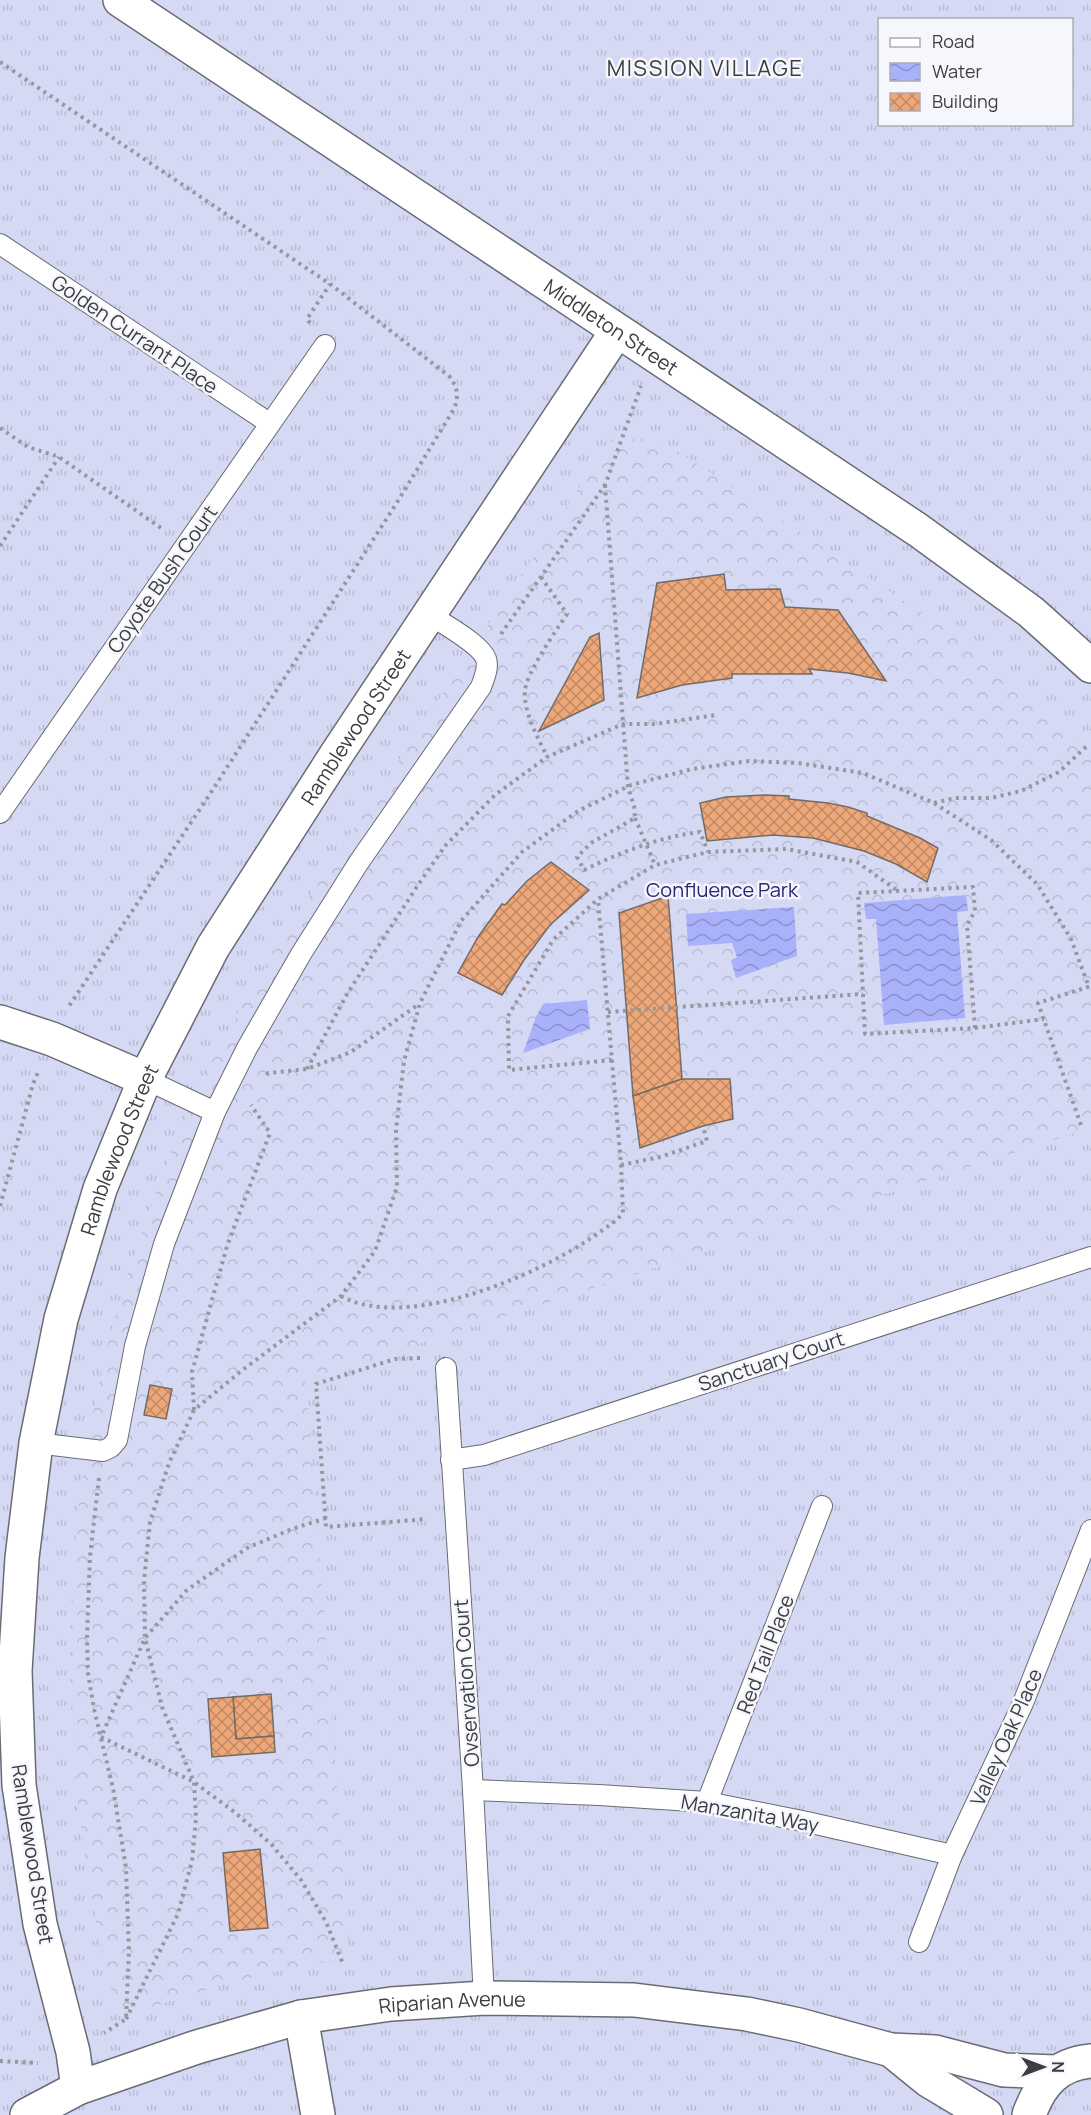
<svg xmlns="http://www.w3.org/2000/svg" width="1091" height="2115" font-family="Manrope,sans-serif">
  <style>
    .grass { fill: url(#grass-tufts); fill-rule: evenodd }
    .forest { fill: url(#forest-crowns) }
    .water { fill: url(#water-waves) }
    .building { fill: url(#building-cross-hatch); stroke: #756b65; stroke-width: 1.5 }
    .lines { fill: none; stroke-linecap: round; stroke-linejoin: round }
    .lane-casing { stroke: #6a6c75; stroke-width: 22 }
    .street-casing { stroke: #6a6c75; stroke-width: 36 }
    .secondary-casing { stroke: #6a6c75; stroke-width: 36 }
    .path { stroke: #97989f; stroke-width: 4; stroke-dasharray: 3 4.5; stroke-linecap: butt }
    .lane { stroke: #fff; stroke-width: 20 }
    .street { stroke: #fff; stroke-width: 33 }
    .secondary { stroke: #fff; stroke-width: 33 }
    .labels { text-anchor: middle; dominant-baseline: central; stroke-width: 5; stroke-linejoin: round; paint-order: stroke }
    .street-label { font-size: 20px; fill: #3c3d41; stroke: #f6f7fd }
    .park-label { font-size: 20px; fill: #2a2677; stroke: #f6f7fd }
    .quarter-label { font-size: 22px; letter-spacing: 1.5px; fill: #3c3d41; stroke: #f6f7fd }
  </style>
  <defs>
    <pattern id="grass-tufts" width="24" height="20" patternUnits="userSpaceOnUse" patternTransform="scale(1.5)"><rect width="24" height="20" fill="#d5d9f4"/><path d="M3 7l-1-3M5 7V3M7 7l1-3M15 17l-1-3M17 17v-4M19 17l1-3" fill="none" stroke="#b8bbd2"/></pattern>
    <pattern id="forest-crowns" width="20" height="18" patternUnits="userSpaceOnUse" patternTransform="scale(1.5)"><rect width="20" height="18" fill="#d5d9f4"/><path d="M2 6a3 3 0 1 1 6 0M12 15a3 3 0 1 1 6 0" fill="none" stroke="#b8bbd2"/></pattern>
    <pattern id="water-waves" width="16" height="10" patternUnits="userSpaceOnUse" patternTransform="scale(1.5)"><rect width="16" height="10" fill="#a9b1fa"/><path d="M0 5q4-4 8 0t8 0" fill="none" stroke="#8b91cc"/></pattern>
    <pattern id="building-cross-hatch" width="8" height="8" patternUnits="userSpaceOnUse" patternTransform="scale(1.5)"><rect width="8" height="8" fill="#eda778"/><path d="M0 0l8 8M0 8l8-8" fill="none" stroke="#c18964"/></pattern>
  </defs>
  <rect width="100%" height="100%" fill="#e8e9f4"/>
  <path class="grass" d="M0 0H1091V2115H0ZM880 20H1072V124H880Z"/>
  <path class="forest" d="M658 438 948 630 1014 682 1091 757V1128L306 1380 350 1957 286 1969 222 1985 141 2010C132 2010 124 2009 118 2002 107 1991 93 1905 90 1884 57 1705 66 1516 109 1340 120 1295 135 1251 151 1207 166 1164 183 1120 203 1078 257 972 324 873 390 774 463 663 537 551 611 440Z"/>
  <g class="water">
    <polygon points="966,895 968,911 957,912 965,1018 884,1025 876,919 866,919 864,903"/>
    <polygon points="794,907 797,956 736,978 731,960 737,957 732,943 688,946 686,914"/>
    <polygon points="587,1000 590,1029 523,1053 536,1017 543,1004"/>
  </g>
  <g class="building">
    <polygon points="724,574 726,590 780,589 785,607 838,610 886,681 848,673 809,669 812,674 732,674 732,678 682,685 637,698 657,583"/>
    <polygon points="599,633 604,700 539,731 590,637"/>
    <polygon points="765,795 789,796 789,799 828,803 848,807 867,813 867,816 920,838 938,848 927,882 896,864 864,851 813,838 773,835 707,841 700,803 726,797"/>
    <polygon points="551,862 589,890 550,925 524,960 502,995 458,973 478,937 502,904 505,905 527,881"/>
    <polygon points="668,896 682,1079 633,1096 619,913"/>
    <polygon points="682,1079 730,1079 733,1119 703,1126 640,1148 633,1096"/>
    <polygon points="150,1385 172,1389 166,1419 144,1415"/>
    <polygon points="271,1694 274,1736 236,1739 233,1697"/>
    <polygon points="233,1697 236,1739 274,1736 275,1752 212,1757 208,1699"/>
    <polygon points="260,1849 268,1928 230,1931 223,1853"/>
  </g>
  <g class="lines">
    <g class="lane-casing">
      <g id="lane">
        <polyline points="0,244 269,423"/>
        <polyline points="0,813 325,345"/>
        <polyline points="145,1079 215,1112"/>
        <polyline points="446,1368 473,1790 484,1998"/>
        <path d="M36 1443 103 1451 111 1447 117 1440 135 1346 164 1244 215 1112 247 1048 301 954 359 862 481 687C484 678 489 668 486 659 481 644 443 624 429 614"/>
        <polyline points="451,1460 484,1455 1091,1257"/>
        <polyline points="473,1790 599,1795 707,1802 807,1822 952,1855"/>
        <polyline points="707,1802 822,1506"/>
        <polyline points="919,1942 952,1855 1023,1703 1091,1530"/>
      </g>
    </g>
    <g class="street-casing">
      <g id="street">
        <polyline points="0,1022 52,1039 145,1079"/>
        <polyline points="301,2017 318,2115"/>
        <polyline points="891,2050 928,2080 986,2115"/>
        <path id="s1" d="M78 2088 73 2052 40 1924 19 1785 15 1671 22 1558 36 1443 61 1319 100 1189 145 1079 213 947 336 755 617 331"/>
        <path id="s2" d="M27 2115 78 2088 197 2047 301 2017 391 2004 484 1998 634 2000 747 2014 799 2025 891 2050 935 2052 1004 2070 1056 2072"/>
      </g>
    </g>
    <g class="secondary-casing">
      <g id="secondary">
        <path id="s3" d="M120 0 918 530 1031 612 1091 666"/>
        <path d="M1029 2115C1040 2084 1057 2064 1091 2061"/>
      </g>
    </g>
    <g class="path">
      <path d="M0 62 330 284 449 376C458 388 459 396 454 409L396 504 210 794 67 1009"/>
      <polyline points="310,323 307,319 330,284"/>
      <polyline points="0,428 28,447 59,457 164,530"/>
      <path d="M605 485 628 787 634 806 635 818 591 843 577 857 584 870C621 852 659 837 700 832L708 852"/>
      <polyline points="0,546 59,457"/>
      <path d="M541 577 567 614C556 631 526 673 525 691 523 712 539 739 547 757"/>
      <polyline points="501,634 605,485 641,386"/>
      <polyline points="934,803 954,798 991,798 1021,791 1059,772 1089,744"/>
      <polyline points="635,818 655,865"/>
      <polyline points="608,1012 863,994"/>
      <polyline points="975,1028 967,925 975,911 973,887 858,893 865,1034 975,1028 1044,1019"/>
      <polyline points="612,1060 509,1070 508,1016 553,940 598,899 655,865 708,852 786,849 857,862 898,891"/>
      <polyline points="307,1069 347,994 418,885 445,846 495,795 547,757 623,724 655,724 716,715"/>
      <polyline points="267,1075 268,1073 307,1069 351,1052 419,1004"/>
      <polyline points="1081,1125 1038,1003 1091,986"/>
      <polyline points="621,1165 660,1157 707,1141 703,1126"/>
      <polyline points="0,1206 33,1084 39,1070"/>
      <path d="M341 1296C405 1332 536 1276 591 1238 602 1230 614 1224 623 1213L621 1165 598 900"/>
      <polyline points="420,1358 395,1359 316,1384 326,1527 427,1519"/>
      <polyline points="194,1410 192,1372 227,1246 270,1133 251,1105"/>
      <polyline points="99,1478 90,1556 87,1637 88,1673 94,1709 113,1788 126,1868 129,1951 126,2019 104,2033"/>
      <polyline points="326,1518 292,1529 247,1548 187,1590 145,1638 101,1737 194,1782 237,1814 272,1845 301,1880 326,1922 343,1964"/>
      <polyline points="126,2019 178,1914 192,1861 196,1818 194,1782 162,1707 145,1638 144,1581 150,1522 169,1463 194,1410 240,1372 341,1296 375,1251 397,1187 396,1130 404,1061 420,1003 461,921 522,852 578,811 631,785 692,769 749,761 798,763 863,773 934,803 991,840 1037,884 1071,939 1089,987"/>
      <polyline points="0,2061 38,2063"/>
    </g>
    <use href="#lane" class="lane"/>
    <use href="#street" class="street"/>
    <use href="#secondary" class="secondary"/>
  </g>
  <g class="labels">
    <g class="street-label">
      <text stroke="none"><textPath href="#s3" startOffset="590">Middleton Street</textPath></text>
      <text transform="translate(135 334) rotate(34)">Golden Currant Place</text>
      <text transform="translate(162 579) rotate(-55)">Coyote Bush Court</text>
      <text stroke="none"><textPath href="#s1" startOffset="1444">Ramblewood Street</textPath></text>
      <text stroke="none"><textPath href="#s1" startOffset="958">Ramblewood Street</textPath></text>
      <text transform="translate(771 1361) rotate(-18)">Sanctuary Court</text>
      <text transform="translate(765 1654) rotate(-69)">Red Tail Place</text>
      <text transform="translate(466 1683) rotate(-94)">Ovservation Court</text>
      <text transform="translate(1006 1737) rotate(-66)">Valley Oak Place</text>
      <text transform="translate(750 1813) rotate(10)">Manzanita Way</text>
      <text transform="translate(33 1854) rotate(81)">Ramblewood Street</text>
      <text stroke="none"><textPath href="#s2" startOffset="444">Riparian Avenue</textPath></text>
    </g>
    <g class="park-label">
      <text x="722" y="889">Confluence Park</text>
    </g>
    <g class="quarter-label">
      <text x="705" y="68">MISSION VILLAGE</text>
    </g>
  </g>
  <rect x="878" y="18" width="195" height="108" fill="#f6f7fd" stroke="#acadb2" stroke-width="1.5"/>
  <rect x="890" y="38" width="30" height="9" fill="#ffffff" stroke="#acadb2" stroke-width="1.5"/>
  <text x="932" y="48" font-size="18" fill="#3c3d41">Road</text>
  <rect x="890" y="63" width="30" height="18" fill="url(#water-waves)" stroke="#acadb2" stroke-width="1.5"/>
  <text x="932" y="78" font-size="18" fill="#3c3d41">Water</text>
  <rect x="890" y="93" width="30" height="18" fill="url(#building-cross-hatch)" stroke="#acadb2" stroke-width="1.5"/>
  <text x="932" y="108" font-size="18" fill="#3c3d41">Building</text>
  <g transform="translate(1043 2067) rotate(90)" stroke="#f6f7fd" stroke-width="4.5" paint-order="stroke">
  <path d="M0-4.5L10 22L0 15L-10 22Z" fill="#3c3d41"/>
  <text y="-9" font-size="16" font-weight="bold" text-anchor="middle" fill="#3c3d41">N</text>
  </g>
</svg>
